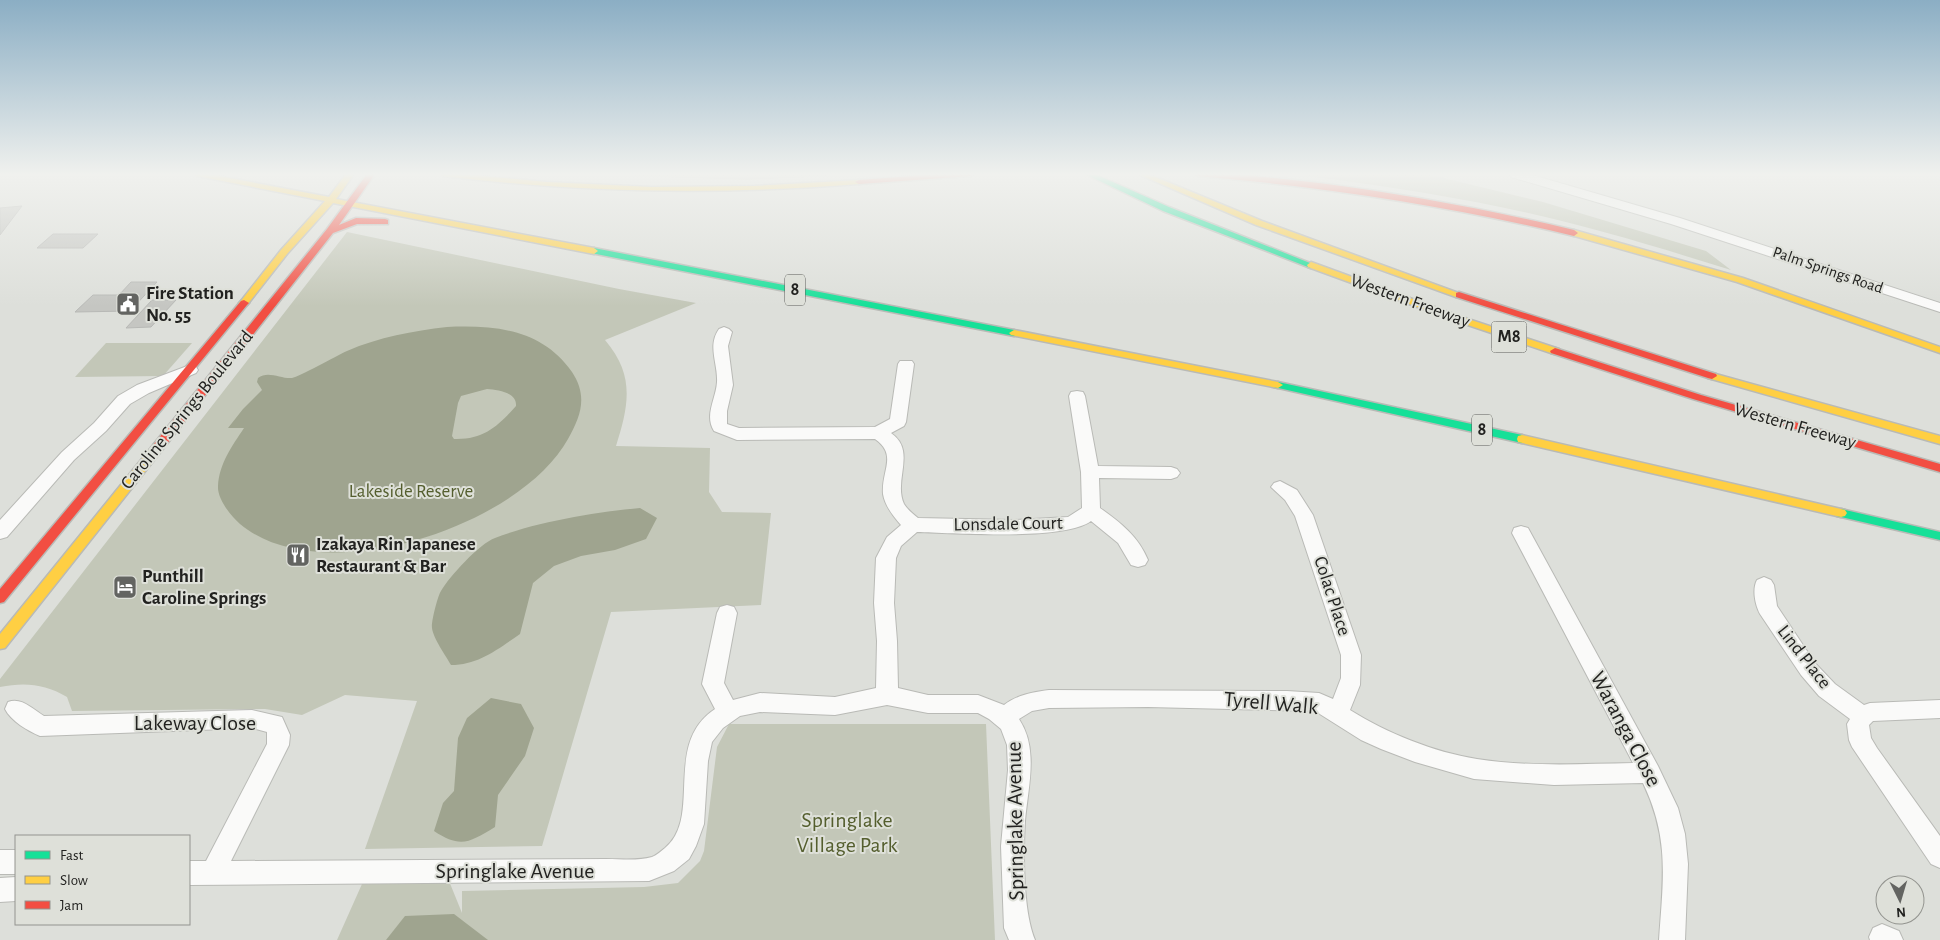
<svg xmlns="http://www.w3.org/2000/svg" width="1940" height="940" font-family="'Alegreya Sans',sans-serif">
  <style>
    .green { fill: #c3c7b8 }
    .water { fill: #9fa48f; fill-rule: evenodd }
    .building { fill: #c5c6c2; stroke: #b8b9b6 }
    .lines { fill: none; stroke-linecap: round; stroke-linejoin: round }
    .street-casing { stroke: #b9bab6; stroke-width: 2 }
    .fast-casing { stroke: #b9bab6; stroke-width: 3 }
    .slow-casing { stroke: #b9bab6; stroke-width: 3 }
    .jam-casing { stroke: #b9bab6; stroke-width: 3 }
    .street { fill: #fafaf9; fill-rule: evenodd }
    .fast { fill: #16e098; fill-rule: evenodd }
    .slow { fill: #ffcf43; fill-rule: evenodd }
    .jam { fill: #f24e42; fill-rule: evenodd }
    .labels { text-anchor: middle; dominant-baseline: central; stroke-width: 4; stroke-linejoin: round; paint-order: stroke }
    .far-street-label { font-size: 16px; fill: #222220; stroke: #dee0d9 }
    .shield { fill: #dee0d9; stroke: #5a5b58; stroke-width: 1 }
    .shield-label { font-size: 18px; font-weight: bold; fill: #222220 }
    .poi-label { font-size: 19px; font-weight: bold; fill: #222220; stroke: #dee0d9; text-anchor: start }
    .street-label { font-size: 19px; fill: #222220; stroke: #dee0d9 }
    .park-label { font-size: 19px; fill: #545e2e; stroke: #dee0d9 }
    .near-street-label { font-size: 22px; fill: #222220; stroke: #dee0d9 }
    .near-park-label { font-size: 22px; fill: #545e2e; stroke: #dee0d9 }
  </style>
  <rect width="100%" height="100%" fill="#dddfda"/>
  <g class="green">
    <polygon points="585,174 863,174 747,180"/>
    <path d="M1292 174H1427L1543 202 1706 251 1731 270C1657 247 1582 224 1505 208 1434 193 1363 183 1292 174Z"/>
    <path d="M347 232 619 289 696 303 605 340C635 375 629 405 616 446L710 448 709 492 722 512 771 513 761 605 611 612 542 846 365 849 417 701 345 695 302 715 265 709 72 711 67 697C45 684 25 682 0 687V679Z"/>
    <polygon points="106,343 192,343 163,376 75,377"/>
    <polygon points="729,724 986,724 995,940 337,940 362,884 449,881 462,913 462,891 644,887 678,883 700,861 704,851 717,747"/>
  </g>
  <g class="water">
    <path d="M447 327C496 325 542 329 572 372 588 396 581 416 568 439 520 526 322 593 240 524 231 516 217 499 218 486 219 464 232 446 244 428H228L243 409 262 390 257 382 258 378C268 370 281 379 292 378 299 377 336 356 347 351 379 337 413 331 447 327ZM487 389C498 390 517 392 516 406 498 426 484 440 454 439L452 436 458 403 461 396Z"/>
    <path d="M640 508 657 518 646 539 615 550 581 556 554 566 533 583 520 634C498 649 478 665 451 665 446 656 433 638 432 628 431 622 438 595 441 591 449 577 480 543 495 538 536 522 596 512 640 508Z"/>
    <path d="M491 698 521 704 534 728 525 756 498 795 495 827C470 842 461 849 434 831L443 803 454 791 458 738 467 718Z"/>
    <polygon points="454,914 488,940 386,940 405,916"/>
  </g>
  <g class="building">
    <polygon points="22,206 0,235 0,208"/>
    <polygon points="53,234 98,234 83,248 37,248"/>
    <polygon points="131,282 157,282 130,311 75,312 93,295 119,295"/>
    <polygon points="152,300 176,300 151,327 126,328"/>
  </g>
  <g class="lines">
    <g class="street-casing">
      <g id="street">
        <polygon points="1509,174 1529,174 1680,218 1940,303 1940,312 1671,224 1511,177"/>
        <path d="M724 327 729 329 732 332 728 346 733 385 727 411V424L739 428 875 427 890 419 898 364 900 361H912L914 364 906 422 904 426 891 433C917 451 893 480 904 504 907 509 913 514 918 518L1014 520 1068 517 1082 508 1081 472 1069 396 1071 392 1077 391 1083 392 1085 396 1098 466 1171 467 1177 469 1180 473 1177 477 1171 479 1099 478 1100 508C1121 523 1138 536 1148 560L1145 565 1138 567 1131 565 1118 543 1091 521C1065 541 954 533 917 532L901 546 896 558 894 603 897 641 898 688 928 695H978L1004 705C1017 695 1033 692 1049 690L1287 691 1319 693 1333 699 1341 678V655L1295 516 1285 500 1271 487 1274 483 1280 481 1297 490 1313 515 1361 655 1360 685 1350 710C1387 733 1433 752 1477 759 1528 767 1581 764 1633 763L1512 533 1514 528 1521 526 1528 528 1658 766 1678 808 1685 834 1688 864 1685 940H1659C1663 880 1670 839 1643 783L1554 785 1474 779 1415 762 1381 749 1361 740 1315 711 1148 707 1049 708 1032 711 1019 719C1039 749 1028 787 1025 821 1023 853 1023 911 1035 940H1009L1004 928 1001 846 1008 770 1007 745 1001 729 989 719 978 713H928L887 705 835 715 760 712 740 716 723 728 712 742 708 761 704 824 696 846 689 859 674 871 649 881 189 885V861H206L267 744V732L252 728 40 736C28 731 11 721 5 709L8 702C22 697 32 709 44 716L252 710 282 717 290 735 289 745 231 861 606 859C621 859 638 861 652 857 657 855 661 851 665 848 703 817 662 744 715 709L702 684 717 613 720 607 727 605 734 607 737 613 724 683 733 700 760 693 835 697 876 688 877 641 874 603 876 558 887 537 901 525C893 516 885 506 883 494 881 471 898 455 875 439L737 440 714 431C704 415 716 399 717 382 718 363 707 346 719 329Z"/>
        <polygon points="190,365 196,367 198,370 196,373 149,393 130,404 106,431 74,460 7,537 0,539 0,520 62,452 94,423 118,396 137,385"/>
        <path d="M1764 577 1771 580 1774 585 1777 606 1815 663 1835 684 1864 705 1870 703 1940 700V718L1873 721 1869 725 1871 738 1877 748 1940 836V868L1931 864 1852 747 1849 740 1847 724 1850 719 1819 696 1801 675 1760 614C1755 605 1752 589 1757 580Z"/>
        <rect x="0" y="850" width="16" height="24"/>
        <polygon points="16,877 16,901 0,902 0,878"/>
        <polygon points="1882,924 1899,931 1903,940 1870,940 1869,937 1873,928"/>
      </g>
    </g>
    <g class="fast-casing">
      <g id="fast">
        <polygon points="1085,174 1095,174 1169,207 1315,265 1311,268 1308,267 1163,211"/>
        <polygon points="594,248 1014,330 1019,333 1014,336 591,253 590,251"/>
        <polygon points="1278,382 1522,435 1527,439 1522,443 1274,387 1273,385"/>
        <polygon points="1841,509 1940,532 1940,540 1837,516 1835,513 1837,510"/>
      </g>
    </g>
    <g class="slow-casing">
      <g id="slow">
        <polygon points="193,174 209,174 329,197 346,174 354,174 336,199 594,248 598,251 594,254 333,203 287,254 247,305 244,306 239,303 241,301 281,250 325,201 197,176"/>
        <path d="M439 174H463L547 182 651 187 754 186 859 180 863 182 859 184C719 195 583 193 443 176Z"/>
        <polygon points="1138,174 1148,174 1262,221 1464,295 1462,297 1456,297 1256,225"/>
        <polygon points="1574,230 1743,278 1940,347 1940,353 1737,282 1571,235 1571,231"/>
        <polygon points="1311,262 1459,316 1559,349 1560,351 1555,354 1551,353 1453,320 1308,267 1307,265"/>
        <polygon points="1014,330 1278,382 1283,385 1278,388 1011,335 1009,333"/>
        <polygon points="1712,373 1940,436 1940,444 1708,378 1707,376 1708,374"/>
        <polygon points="1522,435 1841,509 1845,510 1847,513 1845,516 1841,517 1518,442 1517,439 1518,436"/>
        <polygon points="158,443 162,444 163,447 162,450 5,648 0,649 0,634 154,444"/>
      </g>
    </g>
    <g class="jam-casing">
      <g id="jam">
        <polygon points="367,174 375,174 339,225 356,218 385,219 388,220 388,224 357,224 333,233 162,450 154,450 153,447 154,444 327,229"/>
        <polygon points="938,174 974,174 970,176 859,184 855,182 859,180"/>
        <path d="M1194 174C1236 173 1278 178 1319 183 1405 194 1490 210 1574 230L1578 233 1574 236C1450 206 1325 187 1198 176Z"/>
        <polygon points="1459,292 1716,374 1717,376 1712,379 1708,378 1456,297 1456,293"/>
        <polygon points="244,300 249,303 247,305 4,602 0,603 0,589 241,301"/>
        <polygon points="1555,348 1701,395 1940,464 1940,472 1693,399 1551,353 1550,351"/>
      </g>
    </g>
    <use href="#street" class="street"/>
    <use href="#fast" class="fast"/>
    <use href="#slow" class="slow"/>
    <use href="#jam" class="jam"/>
  </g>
  <linearGradient id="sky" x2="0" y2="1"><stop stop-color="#8baec4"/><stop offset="0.57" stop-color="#f0f1ee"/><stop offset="1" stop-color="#f0f1ee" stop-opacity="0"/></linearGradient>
  <rect width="1940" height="306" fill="url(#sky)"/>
  <defs>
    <g id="civic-square" transform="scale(1.25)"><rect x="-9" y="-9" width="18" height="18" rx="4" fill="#636461" stroke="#dee0d9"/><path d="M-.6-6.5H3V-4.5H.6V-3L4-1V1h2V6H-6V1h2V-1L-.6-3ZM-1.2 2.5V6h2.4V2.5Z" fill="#fff"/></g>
    <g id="restaurant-square" transform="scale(1.25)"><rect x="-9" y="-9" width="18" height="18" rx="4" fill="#636461" stroke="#dee0d9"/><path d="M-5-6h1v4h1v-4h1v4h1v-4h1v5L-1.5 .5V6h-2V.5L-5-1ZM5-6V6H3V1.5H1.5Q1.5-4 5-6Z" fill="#fff"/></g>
    <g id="hotel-square" transform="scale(1.25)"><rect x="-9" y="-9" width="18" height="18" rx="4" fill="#636461" stroke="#dee0d9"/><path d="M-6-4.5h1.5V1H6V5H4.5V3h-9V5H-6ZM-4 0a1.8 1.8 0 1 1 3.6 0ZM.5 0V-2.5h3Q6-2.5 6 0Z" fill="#fff"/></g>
  </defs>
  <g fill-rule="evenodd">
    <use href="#civic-square" x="128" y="304"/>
    <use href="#restaurant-square" x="298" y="555"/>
    <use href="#hotel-square" x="125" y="587"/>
  </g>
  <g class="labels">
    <g class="far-street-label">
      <text transform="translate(1828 270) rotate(19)">Palm Springs Road</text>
    </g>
    <g class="shield">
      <rect x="785" y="274.5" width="20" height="31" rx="4"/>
      <rect x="1491.5" y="321.5" width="35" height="31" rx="4"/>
      <rect x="1472" y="414.5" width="20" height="31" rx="4"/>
    </g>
    <g class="shield-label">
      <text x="795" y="290">8</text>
      <text x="1509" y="337">M8</text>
      <text x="1482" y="430">8</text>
    </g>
    <g class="poi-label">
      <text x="146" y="293">Fire Station<tspan x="146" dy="22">No. 55</tspan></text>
      <text x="316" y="544">Izakaya Rin Japanese<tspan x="316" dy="22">Restaurant &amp; Bar</tspan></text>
      <text x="142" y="576">Punthill<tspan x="142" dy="22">Caroline Springs</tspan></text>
    </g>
    <g class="street-label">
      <text transform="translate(1410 301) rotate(20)">Western Freeway</text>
      <text transform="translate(187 410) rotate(-51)">Caroline Springs Boulevard</text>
      <text transform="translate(1795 426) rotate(16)">Western Freeway</text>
      <text transform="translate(1008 524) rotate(-1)">Lonsdale Court</text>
      <text transform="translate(1332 596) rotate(72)">Colac Place</text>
      <text transform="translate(1804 657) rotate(52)">Lind Place</text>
    </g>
    <g class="park-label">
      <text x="411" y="491">Lakeside Reserve</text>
    </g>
    <g class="near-street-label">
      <text transform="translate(1271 703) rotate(5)">Tyrell Walk</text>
      <text x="195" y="723">Lakeway Close</text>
      <text transform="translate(1626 729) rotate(62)">Waranga Close</text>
      <text transform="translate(1015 821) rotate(-91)">Springlake Avenue</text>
      <text x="515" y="871">Springlake Avenue</text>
    </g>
    <g class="near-park-label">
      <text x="847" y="820">Springlake<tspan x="847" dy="25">Village Park</tspan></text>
    </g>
  </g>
  <rect x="15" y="835" width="175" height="90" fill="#dee0d9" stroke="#93948f"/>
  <rect x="25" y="851" width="25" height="8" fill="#16e098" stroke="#93948f"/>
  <text x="60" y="860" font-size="15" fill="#222220">Fast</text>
  <rect x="25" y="876" width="25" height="8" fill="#ffcf43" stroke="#93948f"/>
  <text x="60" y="885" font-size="15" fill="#222220">Slow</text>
  <rect x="25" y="901" width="25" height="8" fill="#f24e42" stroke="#93948f"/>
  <text x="60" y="910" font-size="15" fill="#222220">Jam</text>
  <g transform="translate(1900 900) rotate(175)"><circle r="24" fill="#dee0d9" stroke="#93948f"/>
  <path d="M0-4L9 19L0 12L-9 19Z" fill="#636461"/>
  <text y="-8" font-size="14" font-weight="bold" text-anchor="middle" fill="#222220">N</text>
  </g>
</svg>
